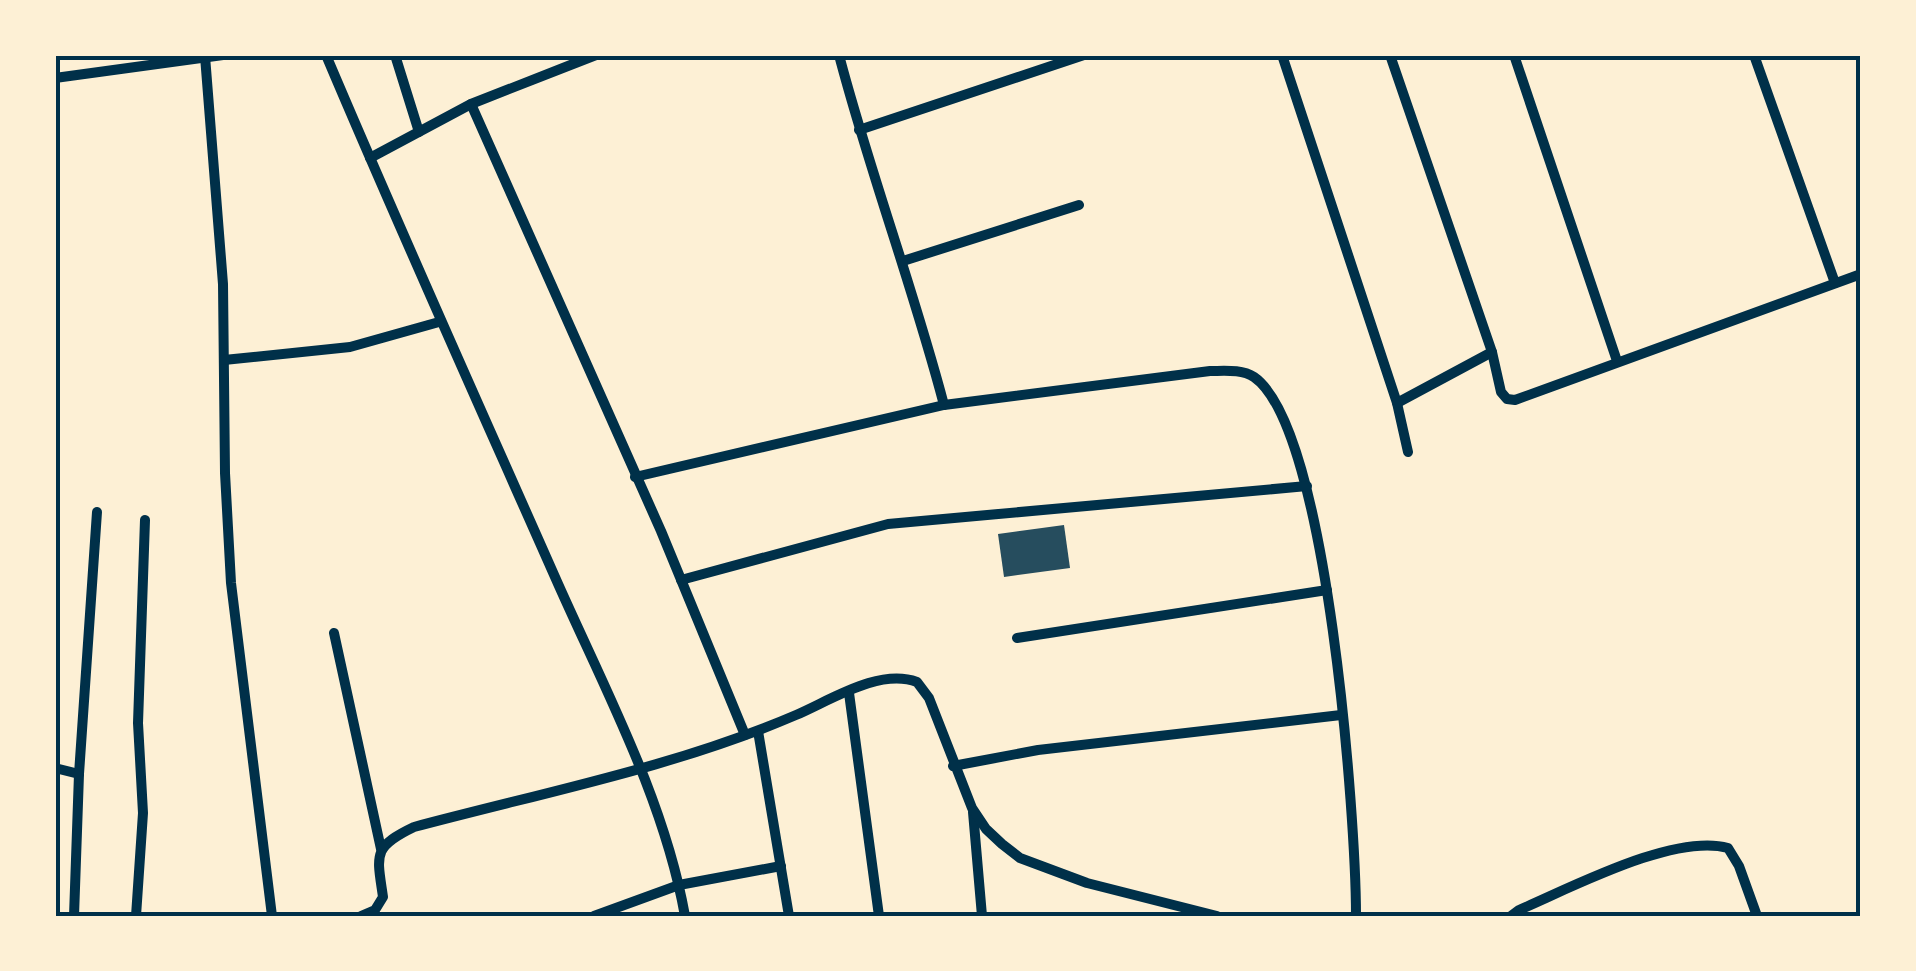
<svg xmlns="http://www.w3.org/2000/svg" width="1916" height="971" font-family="'IBM Plex Serif',serif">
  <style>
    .building { fill: #264d5e }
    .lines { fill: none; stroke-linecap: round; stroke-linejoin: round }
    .minor { stroke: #003049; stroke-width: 10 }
    .neatline { fill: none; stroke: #003049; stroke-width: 4 }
  </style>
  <rect width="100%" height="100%" fill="#fdf0d5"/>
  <polygon class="building" points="1064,525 1070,568 1004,577 998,534"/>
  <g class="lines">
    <g class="minor">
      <path d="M326 55C400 230 478 403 555 577 603 686 664 798 685 916"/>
      <polyline points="395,55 419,132"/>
      <path d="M839 55C870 173 913 287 944 405"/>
      <polyline points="1282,55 1397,403 1408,452"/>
      <polyline points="1390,55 1492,352 1501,392 1507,399 1515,400 1861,274"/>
      <polyline points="1514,55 1617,361"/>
      <polyline points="1754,55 1835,283"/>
      <polyline points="205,56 223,284 225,473 231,583 272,916"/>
      <polyline points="55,78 223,55"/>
      <polyline points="471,104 661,531 745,735"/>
      <polyline points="859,130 1084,55"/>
      <polyline points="370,158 471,104 596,55"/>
      <polyline points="903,261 1079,205"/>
      <polyline points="224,360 350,347 439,322"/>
      <polyline points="1397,403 1492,352"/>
      <path d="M635 477 944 405 1210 371C1224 371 1242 369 1254 377 1328 428 1356 821 1356 916"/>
      <polyline points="681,580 888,524 1307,486"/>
      <polyline points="334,633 381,849"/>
      <polyline points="1017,638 1327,590"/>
      <polyline points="849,693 879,916"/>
      <polyline points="758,731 789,916"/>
      <polyline points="953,766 1038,750 1341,715"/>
      <polyline points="55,768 79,774"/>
      <polyline points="973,812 982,916"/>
      <polyline points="74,916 79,774 97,512"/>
      <polyline points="136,916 143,813 138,723 145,520"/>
      <path d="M361 916 375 910 383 897C377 855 372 847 414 827 541 793 675 767 796 715 831 700 879 668 917 682L929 698 972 808 986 829 1002 844 1020 858 1087 883 1217 916"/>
      <polyline points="594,916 679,885 781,866"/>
      <path d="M1511 916 1519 910C1571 888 1674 833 1728 848L1739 866 1757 916"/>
    </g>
  </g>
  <rect width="1916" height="971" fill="none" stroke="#fdf0d5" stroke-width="115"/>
  <rect x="58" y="58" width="1800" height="856" class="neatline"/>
</svg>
